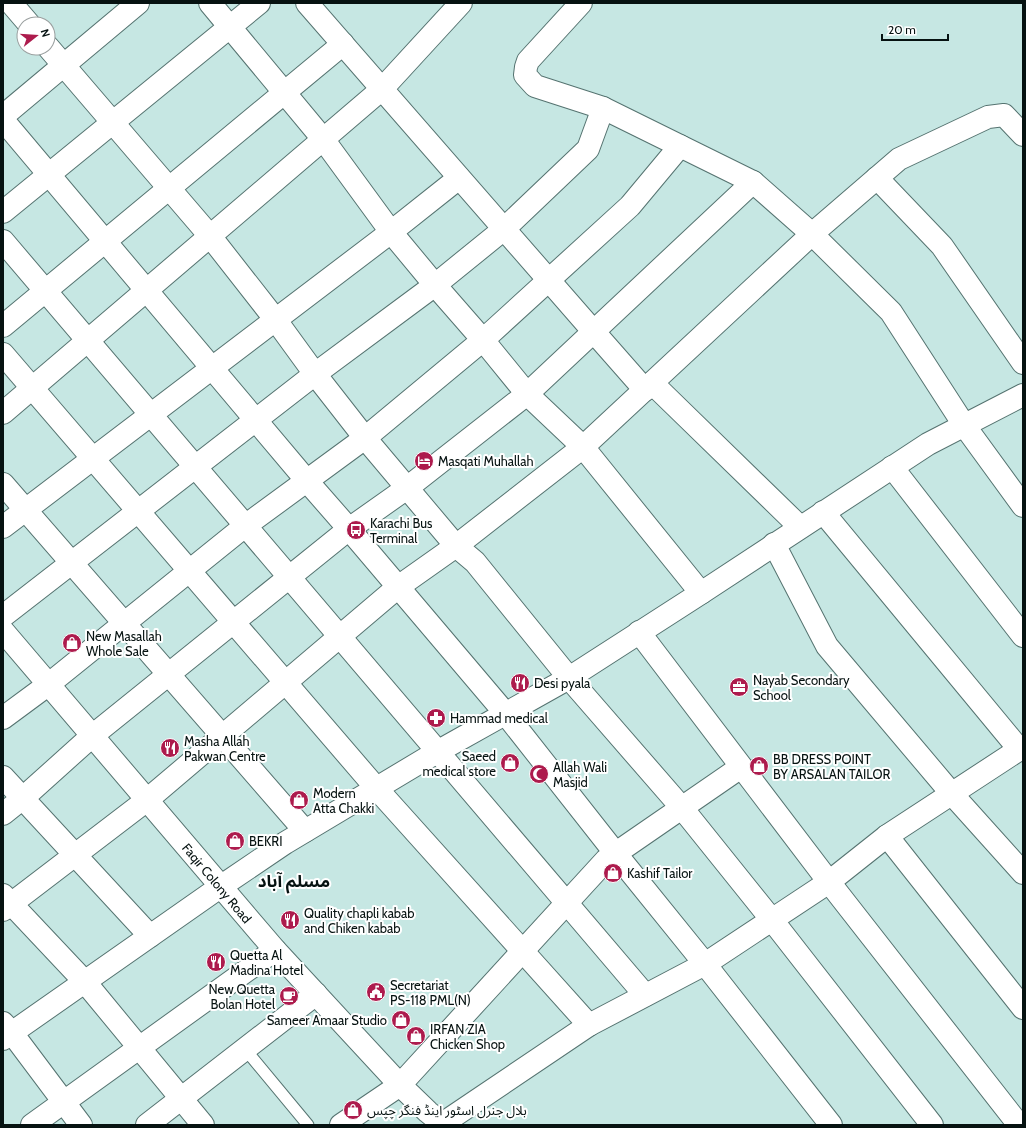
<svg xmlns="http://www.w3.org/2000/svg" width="1026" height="1128" font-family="Cabin,'Noto Sans Arabic',sans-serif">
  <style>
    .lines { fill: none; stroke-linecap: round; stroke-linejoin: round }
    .service-casing { stroke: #557370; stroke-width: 13 }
    .minor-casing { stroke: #557370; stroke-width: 24 }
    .tertiary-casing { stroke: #557370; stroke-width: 24 }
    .secondary-casing { stroke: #557370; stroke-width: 24 }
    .primary-casing { stroke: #557370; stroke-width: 24 }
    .service { stroke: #fff; stroke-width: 11 }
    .minor { stroke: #fff; stroke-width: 22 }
    .tertiary { stroke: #fff; stroke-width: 22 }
    .secondary { stroke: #fff; stroke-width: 22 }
    .primary { stroke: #fff; stroke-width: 22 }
    .labels { text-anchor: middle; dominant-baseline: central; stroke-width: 4; stroke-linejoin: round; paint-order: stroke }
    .poi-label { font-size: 13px; fill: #061211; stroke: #fff; text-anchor: start }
    .street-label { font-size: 13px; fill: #061211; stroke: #fff }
    .district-label { font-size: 17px; font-weight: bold; fill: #061211; stroke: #fff }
  </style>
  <rect width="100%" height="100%" fill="#c6e7e3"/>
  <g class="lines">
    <g class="service-casing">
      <polyline id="service" points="245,1049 308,1125"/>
    </g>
    <g class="minor-casing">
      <g id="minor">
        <polyline points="11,3 29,24"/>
        <polyline points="210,3 323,139 391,232 435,285 483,340 527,394 583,447 701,593"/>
        <polyline points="307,3 594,332 645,390"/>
        <polyline points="581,3 528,61 526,67 525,75 535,86 603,108 753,182 812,234 891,312 964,425 1023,506"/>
        <polyline points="48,47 210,236 275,319 315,374 365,438 456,546 475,562 569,678 682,808 772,920 932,1125"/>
        <polyline points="3,116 138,3"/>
        <polyline points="3,120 307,481 349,529 505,713 616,854 705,964 831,1125"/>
        <polyline points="877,178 942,246 1023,363"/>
        <polyline points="3,212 259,3"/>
        <polyline points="3,241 645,995"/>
        <polyline points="3,326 343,44"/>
        <polyline points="3,354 377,789 589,1025"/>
        <polyline points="652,383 800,527"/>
        <polyline points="3,413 382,89 461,3"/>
        <polyline points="892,467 1023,636"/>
        <polyline points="3,484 305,831"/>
        <polyline points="823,512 1019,749"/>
        <polyline points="3,527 391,232 459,178"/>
        <polyline points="774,544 827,646 952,794 1023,873"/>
        <polyline points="3,616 315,374 435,285 504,229 588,149 603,108"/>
        <polyline points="639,632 829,882 1019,1125"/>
        <polyline points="3,718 49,684 245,526 365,438 483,340 630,206 680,146"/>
        <polyline points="3,777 150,936"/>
        <polyline points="3,814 23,798 92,736 349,529 407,488 527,394 753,182"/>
        <polyline points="887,836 1023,1008"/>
        <polyline points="3,895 85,982 203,1125"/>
        <polyline points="3,910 147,800 398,587 456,546 583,447 812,234 899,159 988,117 1004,115 1023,135"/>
        <polyline points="3,1023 12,1033 81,1125"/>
        <polyline points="442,1124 589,1025 705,964 829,882 887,836 1023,747"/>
        <polyline points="32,1125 275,950"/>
        <polyline points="147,1125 316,994"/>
        <polyline points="341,1125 400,1085 606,860 741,767"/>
      </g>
    </g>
    <g class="tertiary-casing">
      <polyline id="tertiary" points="3,1039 220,887"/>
    </g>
    <g class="secondary-casing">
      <polyline id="secondary" points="220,887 285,843 437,752 569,678 701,593 928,444 1023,395"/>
    </g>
    <g class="primary-casing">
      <polyline id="primary" points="3,631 275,950 400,1085 428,1112 444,1125"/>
    </g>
    <use href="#service" class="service"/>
    <use href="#minor" class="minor"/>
    <use href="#tertiary" class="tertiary"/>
    <use href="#secondary" class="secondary"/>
    <use href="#primary" class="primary"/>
  </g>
  <defs>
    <g id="hotel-disc" transform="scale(1)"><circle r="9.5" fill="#ad1b4d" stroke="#fff"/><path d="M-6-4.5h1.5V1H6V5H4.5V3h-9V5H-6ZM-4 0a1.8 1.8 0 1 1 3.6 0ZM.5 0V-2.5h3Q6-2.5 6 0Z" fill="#fff"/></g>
    <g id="bus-disc" transform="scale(1)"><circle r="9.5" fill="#ad1b4d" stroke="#fff"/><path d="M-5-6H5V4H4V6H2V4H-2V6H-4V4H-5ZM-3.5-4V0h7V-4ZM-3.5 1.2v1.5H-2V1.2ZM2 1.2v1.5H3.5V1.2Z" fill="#fff"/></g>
    <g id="shop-disc" transform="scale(1)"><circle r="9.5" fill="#ad1b4d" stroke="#fff"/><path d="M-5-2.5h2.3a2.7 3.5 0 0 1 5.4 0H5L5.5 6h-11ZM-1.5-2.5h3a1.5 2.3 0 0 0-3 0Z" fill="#fff"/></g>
    <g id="restaurant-disc" transform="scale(1)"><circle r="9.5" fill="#ad1b4d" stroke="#fff"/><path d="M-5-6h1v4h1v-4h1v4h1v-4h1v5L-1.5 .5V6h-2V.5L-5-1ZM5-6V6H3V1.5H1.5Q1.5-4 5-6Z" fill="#fff"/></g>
    <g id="office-disc" transform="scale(1)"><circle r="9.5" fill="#ad1b4d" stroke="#fff"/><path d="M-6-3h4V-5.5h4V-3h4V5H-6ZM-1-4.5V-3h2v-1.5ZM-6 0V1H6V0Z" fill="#fff"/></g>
    <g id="pharmacy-disc" transform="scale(1)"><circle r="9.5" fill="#ad1b4d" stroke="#fff"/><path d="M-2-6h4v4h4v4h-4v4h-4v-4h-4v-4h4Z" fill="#fff"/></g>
    <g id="mosque-disc" transform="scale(1)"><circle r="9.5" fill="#ad1b4d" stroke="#fff"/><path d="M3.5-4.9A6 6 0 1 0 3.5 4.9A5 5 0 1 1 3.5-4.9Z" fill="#fff"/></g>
    <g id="civic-disc" transform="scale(1)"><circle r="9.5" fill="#ad1b4d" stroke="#fff"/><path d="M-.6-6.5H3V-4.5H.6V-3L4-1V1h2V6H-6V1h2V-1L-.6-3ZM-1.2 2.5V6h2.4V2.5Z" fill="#fff"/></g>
    <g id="cafe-disc" transform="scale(1)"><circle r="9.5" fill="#ad1b4d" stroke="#fff"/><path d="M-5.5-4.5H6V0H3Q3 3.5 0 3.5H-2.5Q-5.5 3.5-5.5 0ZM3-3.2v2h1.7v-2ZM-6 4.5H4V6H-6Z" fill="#fff"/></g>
  </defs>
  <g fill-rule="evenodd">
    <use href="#hotel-disc" x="424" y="461"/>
    <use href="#bus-disc" x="356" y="530"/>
    <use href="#shop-disc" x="72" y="643"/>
    <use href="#restaurant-disc" x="520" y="683"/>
    <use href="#office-disc" x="739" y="687"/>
    <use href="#pharmacy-disc" x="436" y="718"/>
    <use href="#restaurant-disc" x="170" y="748"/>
    <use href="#shop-disc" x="510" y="763"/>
    <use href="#shop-disc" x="759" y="766"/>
    <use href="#mosque-disc" x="539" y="774"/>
    <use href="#shop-disc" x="299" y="800"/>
    <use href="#shop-disc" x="235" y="841"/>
    <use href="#shop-disc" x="613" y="873"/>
    <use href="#restaurant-disc" x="290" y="920"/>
    <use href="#restaurant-disc" x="216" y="962"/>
    <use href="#civic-disc" x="376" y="992"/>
    <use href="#cafe-disc" x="289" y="996"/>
    <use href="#shop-disc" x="401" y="1020"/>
    <use href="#shop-disc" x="416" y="1036"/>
    <use href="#shop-disc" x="353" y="1110"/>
  </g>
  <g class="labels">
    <g class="poi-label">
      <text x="438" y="461">Masqati Muhallah</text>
      <text x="370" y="523">Karachi Bus<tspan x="370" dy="15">Terminal</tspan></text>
      <text x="86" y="636">New Masallah<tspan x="86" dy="15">Whole Sale</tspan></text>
      <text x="753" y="680">Nayab Secondary<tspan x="753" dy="15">School</tspan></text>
      <text x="534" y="683">Desi pyala</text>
      <text x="450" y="718">Hammad medical</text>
      <text x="184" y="741">Masha Allah<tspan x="184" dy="15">Pakwan Centre</tspan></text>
      <text x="496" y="756" text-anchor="end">Saeed<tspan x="496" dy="15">medical store</tspan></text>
      <text x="773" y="759">BB DRESS POINT<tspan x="773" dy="15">BY ARSALAN TAILOR</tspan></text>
      <text x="553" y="767">Allah Wali<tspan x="553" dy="15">Masjid</tspan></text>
      <text x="313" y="793">Modern<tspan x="313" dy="15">Atta Chakki</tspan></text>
      <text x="249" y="841">BEKRI</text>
      <text x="627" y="873">Kashif Tailor</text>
      <text x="304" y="913">Quality chapli kabab<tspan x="304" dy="15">and Chiken kabab</tspan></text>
      <text x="230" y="955">Quetta Al<tspan x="230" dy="15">Madina Hotel</tspan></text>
      <text x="390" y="985">Secretariat<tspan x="390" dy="15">PS-118 PML(N)</tspan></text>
      <text x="275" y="989" text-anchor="end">New Quetta<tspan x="275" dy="15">Bolan Hotel</tspan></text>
      <text x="387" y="1020" text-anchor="end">Sameer Amaar Studio</text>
      <text x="430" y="1029">IRFAN ZIA<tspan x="430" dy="15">Chicken Shop</tspan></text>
      <text x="367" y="1110">بلال جنرل اسٹور اینڈ فنگر چپس</text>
    </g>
    <g class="street-label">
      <text transform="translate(217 883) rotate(50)">Faqir Colony Road</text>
    </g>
    <g class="district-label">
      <text x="294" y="881">مسلم آباد</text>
    </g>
  </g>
  <rect width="1026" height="1128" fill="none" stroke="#061211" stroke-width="8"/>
  <g transform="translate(36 36) rotate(73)"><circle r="19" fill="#ffffff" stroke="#9ba0a0"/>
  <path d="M0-3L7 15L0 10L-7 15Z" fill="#ad1b4d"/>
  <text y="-6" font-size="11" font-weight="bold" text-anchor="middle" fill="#061211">N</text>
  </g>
  <path d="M882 34v6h66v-6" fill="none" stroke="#061211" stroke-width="2"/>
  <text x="888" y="34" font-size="12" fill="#061211" stroke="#ffffff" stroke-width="3" paint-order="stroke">20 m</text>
</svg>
